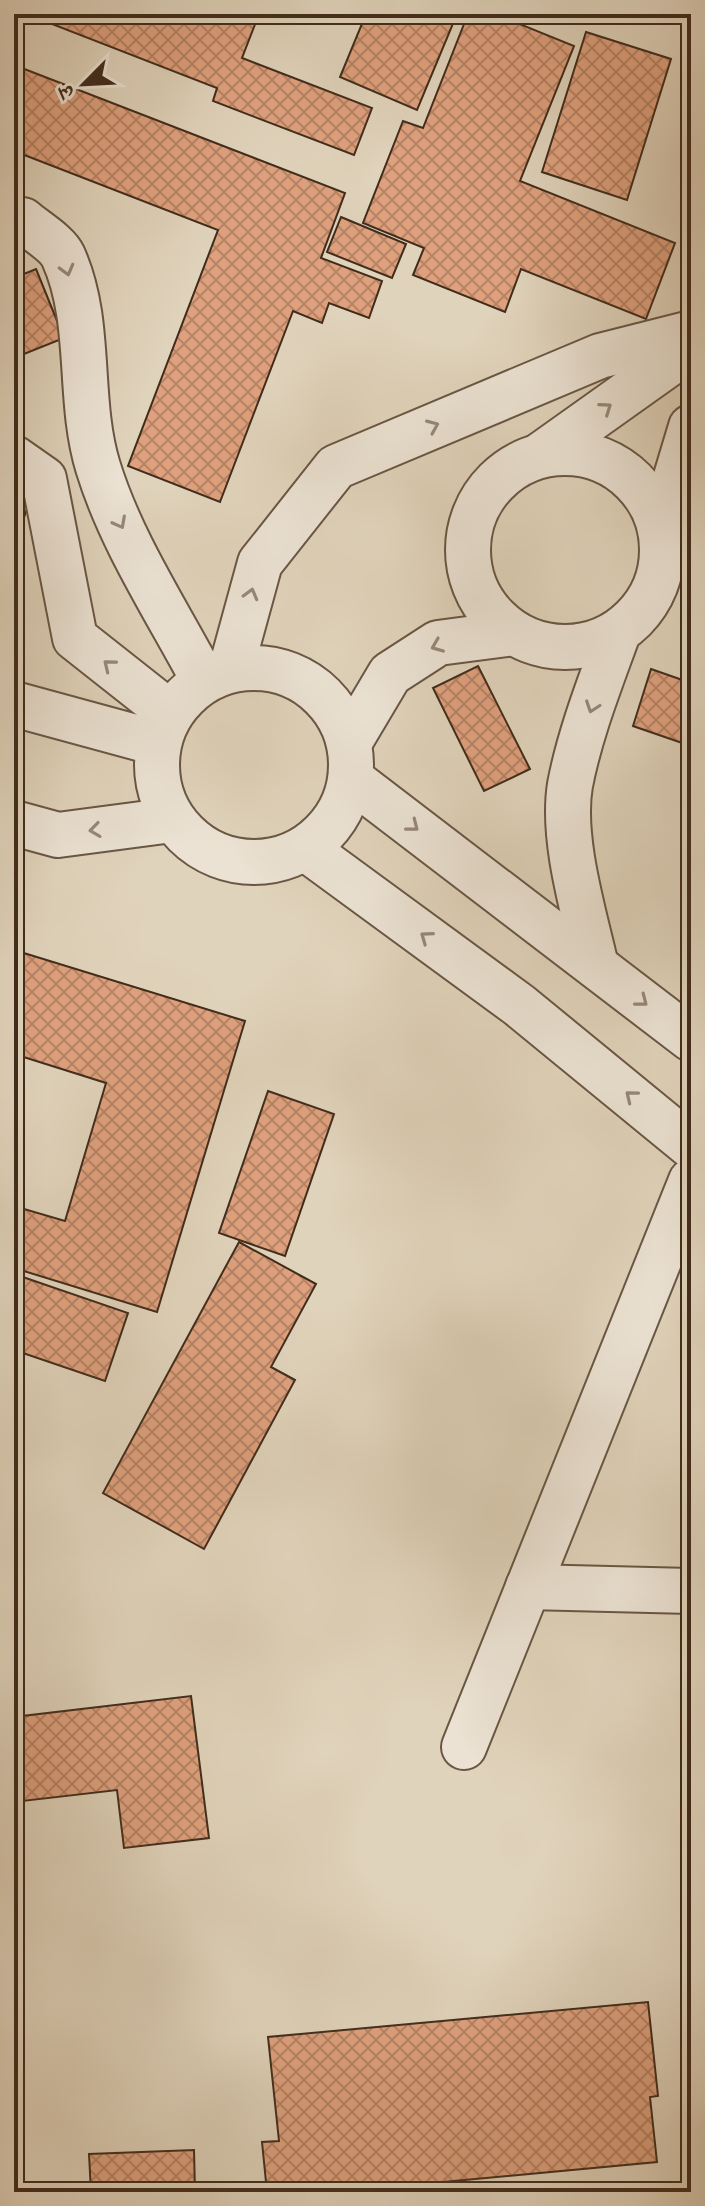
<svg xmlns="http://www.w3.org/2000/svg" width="705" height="2206" font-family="'Libre Bodoni','Noto Serif Devanagari',serif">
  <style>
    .building { fill: url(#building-cross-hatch); stroke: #412c1c; stroke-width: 2 }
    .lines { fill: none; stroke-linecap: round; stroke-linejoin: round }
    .minor-casing { stroke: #695644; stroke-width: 48 }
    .minor { stroke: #ebe2d3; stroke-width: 44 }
    .oneway { stroke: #968778 }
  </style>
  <defs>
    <pattern id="building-cross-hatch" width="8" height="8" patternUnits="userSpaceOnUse" patternTransform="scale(2)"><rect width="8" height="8" fill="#dfa17d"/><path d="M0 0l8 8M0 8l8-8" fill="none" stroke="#b68366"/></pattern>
  </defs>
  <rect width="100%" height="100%" fill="#e0d3bb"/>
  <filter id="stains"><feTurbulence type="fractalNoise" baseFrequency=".0025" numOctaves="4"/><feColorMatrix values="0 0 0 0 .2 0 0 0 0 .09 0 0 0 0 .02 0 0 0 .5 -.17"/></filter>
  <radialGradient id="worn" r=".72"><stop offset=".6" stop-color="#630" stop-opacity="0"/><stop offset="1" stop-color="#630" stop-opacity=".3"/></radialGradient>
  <g class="building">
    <polygon points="41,14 259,14 242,58 372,108 354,155 213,101 217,88 39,19"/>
    <polygon points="366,14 457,14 417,110 340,77"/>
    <polygon points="468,14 495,14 574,46 520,181 675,243 646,319 521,269 505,312 413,275 424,248 363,223 403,121 423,128"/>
    <polygon points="586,32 671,59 627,200 542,172"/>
    <polygon points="14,65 345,193 321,258 382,281 369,318 329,303 322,323 293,311 220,502 128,466 218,230 14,151"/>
    <polygon points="341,217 406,244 392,278 327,252"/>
    <polygon points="36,269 64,338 14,358 14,278"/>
    <polygon points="14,498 29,504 14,544"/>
    <polygon points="478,666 530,769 484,791 433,688"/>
    <polygon points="651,669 691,683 691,746 633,726"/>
    <polygon points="14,950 245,1021 157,1312 14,1268 14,1206 65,1221 106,1083 14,1054"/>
    <polygon points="268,1091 334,1114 285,1256 219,1233"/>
    <polygon points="239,1242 316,1284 271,1367 295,1380 204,1549 103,1493"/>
    <polygon points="14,1274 128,1313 105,1381 14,1350"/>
    <polygon points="191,1696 209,1838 124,1848 117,1790 14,1802 14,1717"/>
    <polygon points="648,2002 658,2096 650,2097 657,2162 336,2192 267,2192 262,2142 279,2141 268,2037"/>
    <polygon points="194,2150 195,2192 91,2192 89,2154"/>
  </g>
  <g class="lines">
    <g class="minor-casing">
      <g id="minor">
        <path d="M14 219 23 220C34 230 57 243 63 256 93 322 77 399 98 467 121 542 167 611 204 681"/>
        <circle cx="565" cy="550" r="97"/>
        <polyline points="542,454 691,348"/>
        <polyline points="14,458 44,479 75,638 170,713"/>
        <polyline points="661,527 691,427"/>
        <circle cx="254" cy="765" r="97"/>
        <polyline points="231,669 260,563 336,467 600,356 691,333"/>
        <polyline points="14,704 157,743"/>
        <polyline points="349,743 390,674 438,643 514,633"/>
        <polyline points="351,779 691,1039"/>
        <polyline points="14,823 58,835 172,820"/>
        <polyline points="306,849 519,1005 691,1146"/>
        <path d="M596 966C584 913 561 839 570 785 580 733 600 683 618 633"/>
        <polyline points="528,1587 691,1591"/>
        <polyline points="464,1747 691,1181"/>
      </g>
    </g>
    <use href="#minor" class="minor"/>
  </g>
  <defs><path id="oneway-chevron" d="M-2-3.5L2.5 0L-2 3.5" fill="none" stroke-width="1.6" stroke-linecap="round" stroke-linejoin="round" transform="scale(2)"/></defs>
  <g class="oneway">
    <use href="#oneway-chevron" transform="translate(67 270) rotate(75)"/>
    <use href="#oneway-chevron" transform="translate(606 408) rotate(-35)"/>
    <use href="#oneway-chevron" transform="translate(433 426) rotate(-23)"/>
    <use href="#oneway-chevron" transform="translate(120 523) rotate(62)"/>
    <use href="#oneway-chevron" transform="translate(251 594) rotate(-75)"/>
    <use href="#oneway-chevron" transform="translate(437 646) rotate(158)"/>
    <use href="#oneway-chevron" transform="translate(109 665) rotate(-141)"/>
    <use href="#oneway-chevron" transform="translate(592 707) rotate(109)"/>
    <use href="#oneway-chevron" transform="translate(413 826) rotate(38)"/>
    <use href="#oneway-chevron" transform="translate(95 830) rotate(172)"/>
    <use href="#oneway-chevron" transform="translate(426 937) rotate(-144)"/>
    <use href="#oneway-chevron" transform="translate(642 1001) rotate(38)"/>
    <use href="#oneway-chevron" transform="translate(631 1096) rotate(-141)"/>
  </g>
  <rect width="705" height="2206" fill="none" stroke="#e0d3bb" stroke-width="48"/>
  <rect x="16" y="16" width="673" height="2174" fill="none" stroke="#412c1c" stroke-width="4"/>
  <rect x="24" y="24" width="657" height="2158" fill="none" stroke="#412c1c" stroke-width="2"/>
  <g transform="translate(84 84) rotate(246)" stroke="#ebe2d3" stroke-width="6" paint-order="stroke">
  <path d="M0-6L14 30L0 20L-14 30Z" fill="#412c1c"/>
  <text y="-12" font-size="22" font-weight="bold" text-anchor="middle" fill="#412c1c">उ</text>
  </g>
  <rect width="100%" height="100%" filter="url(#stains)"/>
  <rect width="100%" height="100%" fill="url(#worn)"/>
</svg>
